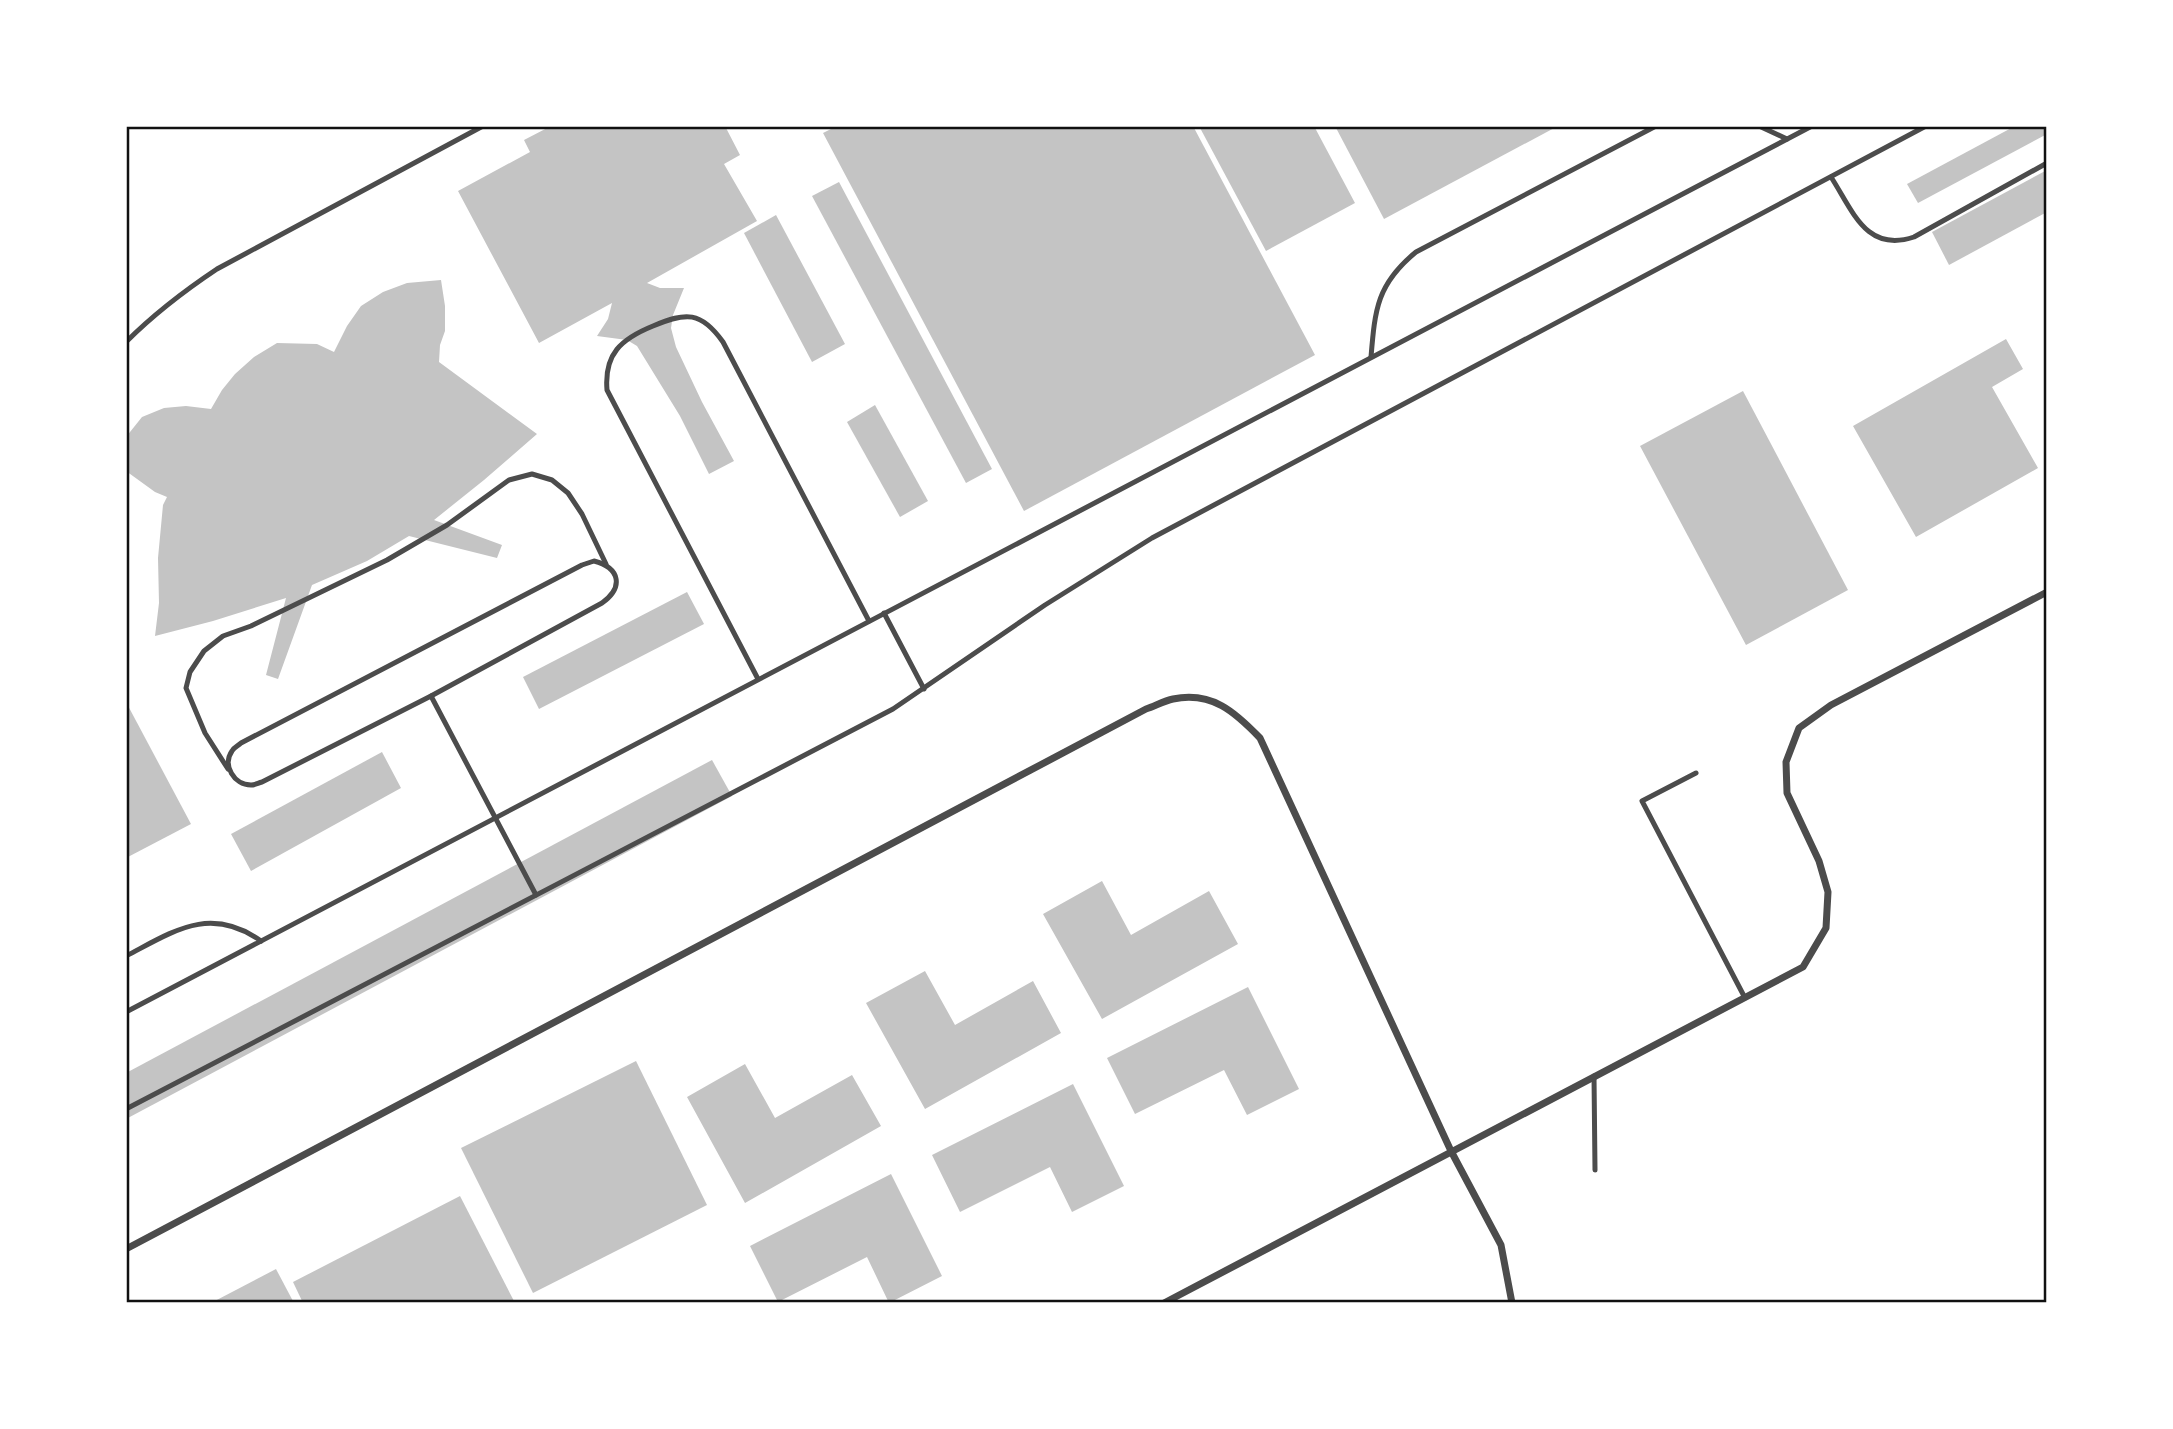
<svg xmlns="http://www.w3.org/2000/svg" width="2173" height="1429" font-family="Karla,sans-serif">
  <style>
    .building { fill: #c4c4c4 }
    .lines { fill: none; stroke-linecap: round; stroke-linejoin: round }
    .service { stroke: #4c4c4c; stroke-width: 5 }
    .minor { stroke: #4c4c4c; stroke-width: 7 }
    .neatline { fill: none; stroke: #111; stroke-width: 2.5 }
  </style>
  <rect width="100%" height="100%" fill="#fff"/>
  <g class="building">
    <polygon points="551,126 580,126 581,128 585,126 725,126 740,155 724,164 757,221 647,283 660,288 684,288 673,315 671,328 676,347 702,402 734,461 709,474 680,416 637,346 627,340 597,336 608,319 612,303 539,343 458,191 530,152 524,140"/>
    <polygon points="837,126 1193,126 1315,355 1024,511 823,133"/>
    <polygon points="1199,126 1314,126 1355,203 1266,251"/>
    <polygon points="1335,126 1558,126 1384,219"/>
    <polygon points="2015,126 2047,126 2047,134 1918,203 1907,184"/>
    <polygon points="2047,170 2047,212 1949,265 1932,232"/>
    <polygon points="839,182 992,469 966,483 812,196"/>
    <polygon points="776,215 845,344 812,362 744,233"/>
    <polygon points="441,280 445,306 445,331 440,345 439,362 537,434 484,480 434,520 502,545 497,558 409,536 367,561 312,585 278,679 266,675 286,598 213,621 155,636 159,603 158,558 163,505 167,497 155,492 126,471 126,437 142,417 164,408 186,406 211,409 222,390 235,374 254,357 277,343 317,344 334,352 347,326 361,306 383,292 407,283"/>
    <polygon points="2006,339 2023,369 1992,387 2038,468 1916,537 1853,426"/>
    <polygon points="1743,391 1848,590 1746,645 1640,446"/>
    <polygon points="875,405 928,501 900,517 847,422"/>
    <polygon points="687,592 704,624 539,709 523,677"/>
    <polygon points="126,702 191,824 126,858"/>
    <polygon points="382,752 401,788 251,871 231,834"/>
    <polygon points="712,760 732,796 126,1119 126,1073"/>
    <polygon points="1102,881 1131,935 1209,891 1238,944 1102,1019 1043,914"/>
    <polygon points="925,971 955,1025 1033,981 1061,1033 925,1109 866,1003"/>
    <polygon points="1248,987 1299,1089 1247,1115 1224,1070 1135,1114 1107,1058"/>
    <polygon points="636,1061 707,1205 533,1293 461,1148"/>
    <polygon points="745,1064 775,1118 852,1075 881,1126 745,1203 687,1097"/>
    <polygon points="1073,1084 1124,1186 1072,1212 1050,1167 960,1212 932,1155"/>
    <polygon points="891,1174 942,1276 889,1303 867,1257 778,1302 750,1246"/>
    <polygon points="460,1196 515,1303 303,1303 293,1282"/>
    <polygon points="276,1269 294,1303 211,1303"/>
  </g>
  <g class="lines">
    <g class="service">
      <polyline points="1759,126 1787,139"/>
      <path d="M1831 177C1853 211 1866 253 1914 237L2047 163"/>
      <path d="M126 342C154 314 184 291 217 269L483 126"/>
      <path d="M1371 357C1375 309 1377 284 1416 252L1656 126"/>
      <path d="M594 561C620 568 624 587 602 603L431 696 262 782C258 783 255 785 251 785 234 785 222 765 232 751 234 747 238 746 241 743L582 565Z"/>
      <polyline points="884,613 924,689"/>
      <path d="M758 679 607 390C604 354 621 339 653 326 686 312 701 311 723 342L869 621"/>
      <polyline points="431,696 536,895"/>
      <polyline points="228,769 205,733 186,688 190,672 204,651 223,636 251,626 387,560 447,525 509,480 532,474 552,480 568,493 582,514 606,564"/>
      <polyline points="1696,773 1642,801 1745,998"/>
      <path d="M126 956C174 931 210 905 261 941"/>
      <polyline points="126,1012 1812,126"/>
      <polyline points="1594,1076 1595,1170"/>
      <polyline points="126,1109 893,709 1045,605 1152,538 1926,126"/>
    </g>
    <g class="minor">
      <path d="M126 1249 1146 709C1155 706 1164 701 1173 699 1212 691 1235 712 1260 738L1451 1151 1501 1245 1512 1303"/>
      <polyline points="1164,1303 1803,967 1826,928 1828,892 1819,861 1787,793 1786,762 1799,728 1831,705 2047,592"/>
    </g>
  </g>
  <rect width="2173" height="1429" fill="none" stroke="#ffffff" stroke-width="256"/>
  <rect x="128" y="128" width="1917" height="1173" class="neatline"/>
</svg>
